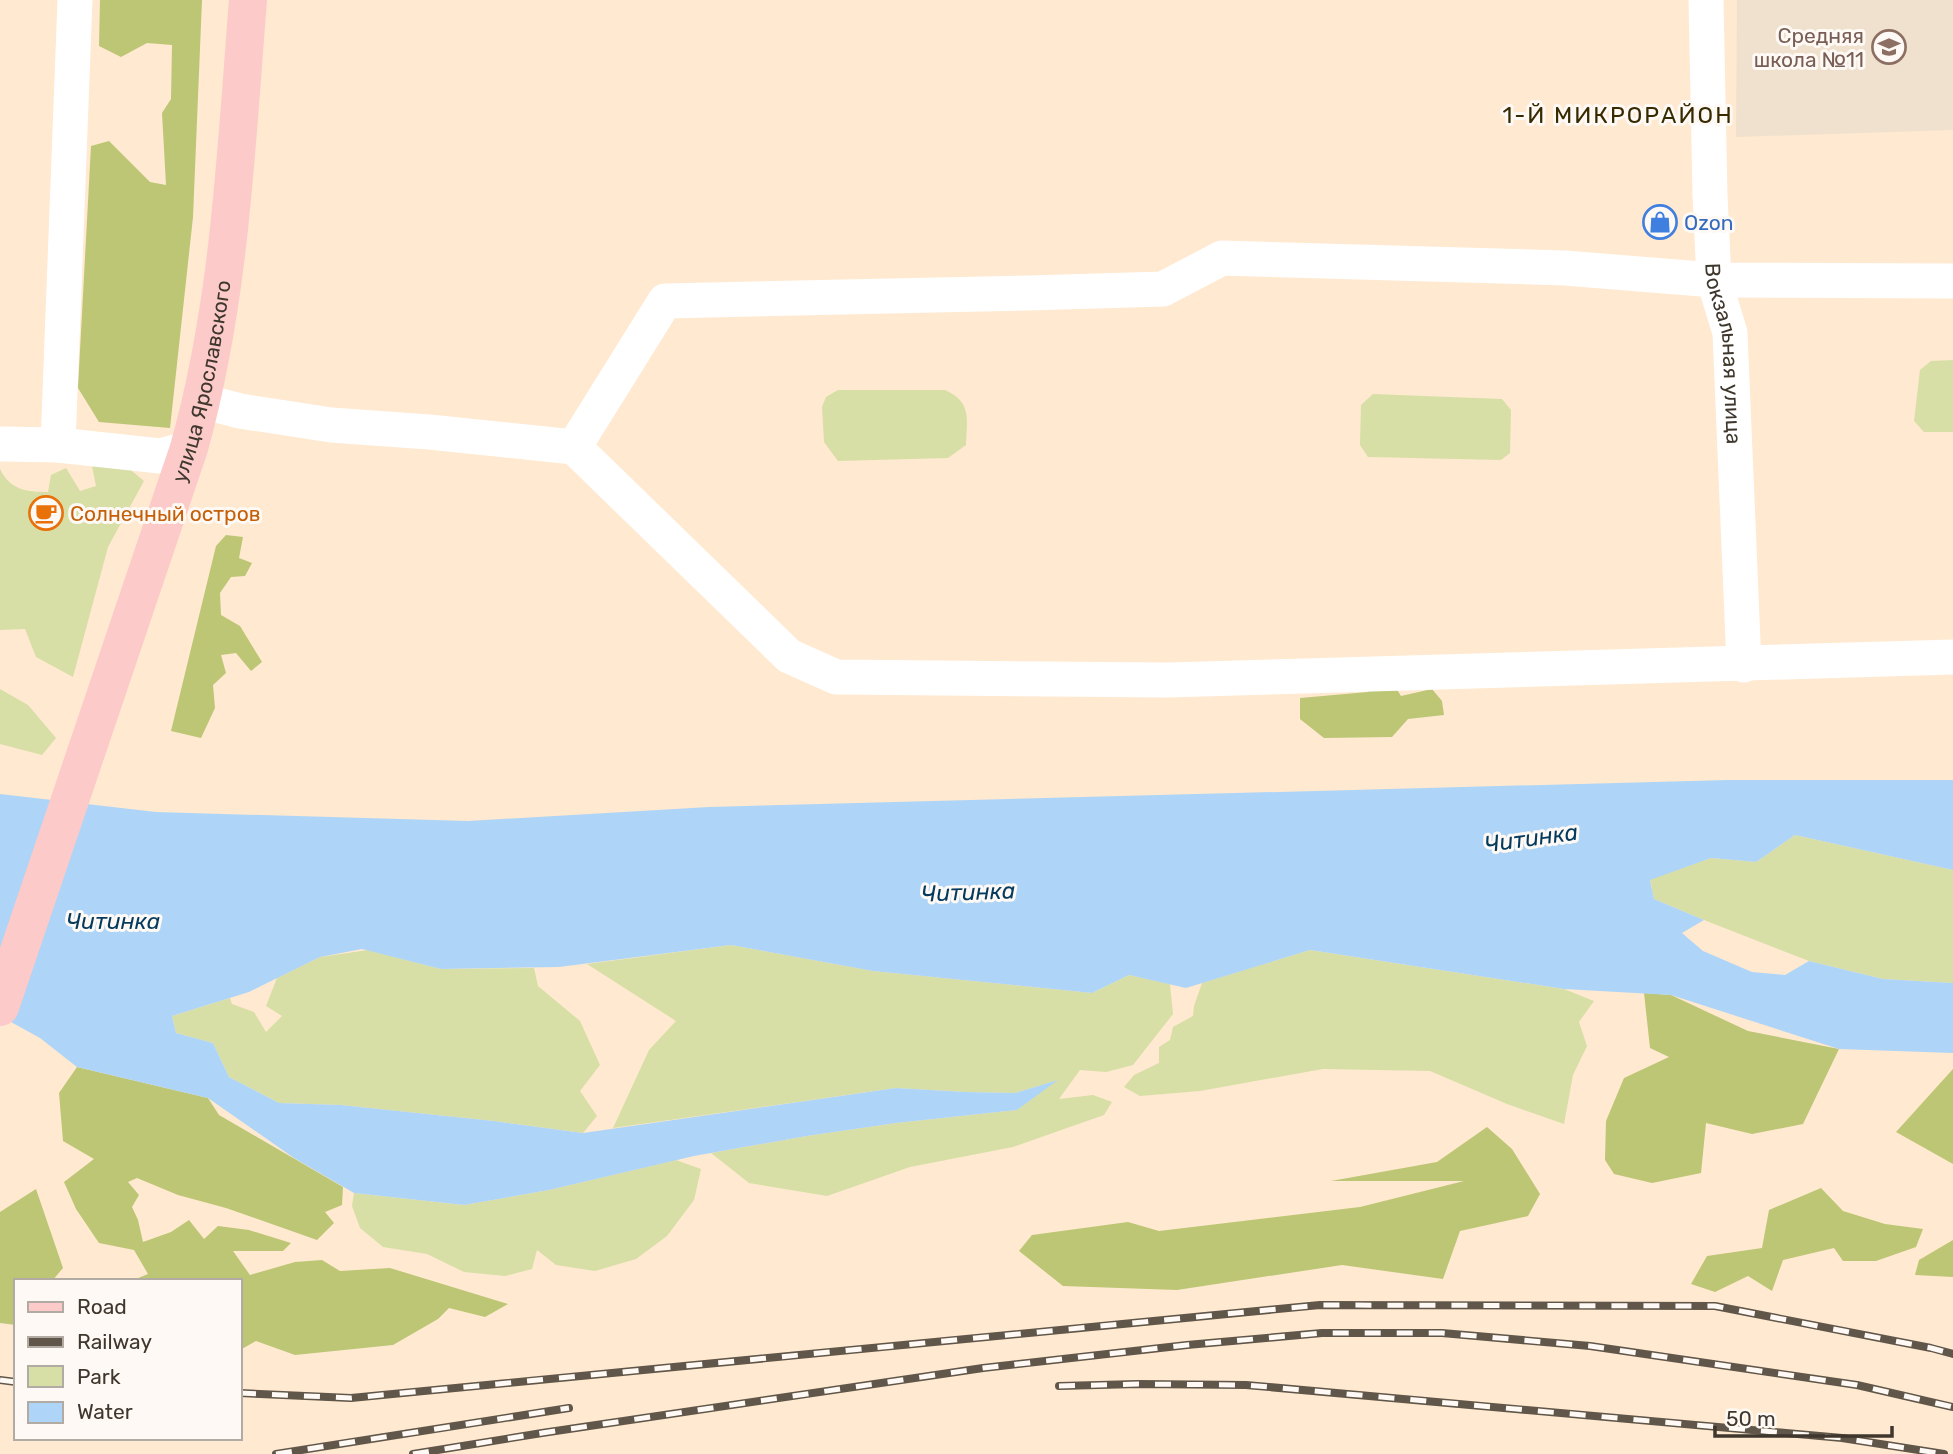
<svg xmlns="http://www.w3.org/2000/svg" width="1953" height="1454" font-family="Rubik,sans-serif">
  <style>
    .education { fill: #efe1ce }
    .green { fill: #d7dfa6 }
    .forest { fill: #bcc674 }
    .water { fill: #aed5f7 }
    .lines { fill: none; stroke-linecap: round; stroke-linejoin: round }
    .minor { stroke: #fff; stroke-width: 35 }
    .major { stroke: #fccac9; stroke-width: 38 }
    .rail-casing { stroke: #605649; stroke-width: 8 }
    .rail { stroke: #fef9f4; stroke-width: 5; stroke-dasharray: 16; stroke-linecap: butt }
    .labels { text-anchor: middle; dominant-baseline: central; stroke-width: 6; stroke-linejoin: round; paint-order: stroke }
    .education-label { font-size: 21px; fill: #785e54; stroke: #fef9f4; text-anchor: end }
    .shop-label { font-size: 21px; fill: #366cbe; stroke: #fef9f4; text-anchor: start }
    .street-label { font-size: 21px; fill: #3f372d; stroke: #fef9f4 }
    .food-label { font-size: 21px; fill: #c56008; stroke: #fef9f4; text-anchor: start }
    .neighbourhood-label { font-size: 23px; letter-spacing: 2px; fill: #372a00; stroke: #fef9f4 }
    .water-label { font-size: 23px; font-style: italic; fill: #043a5e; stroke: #fef9f4 }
  </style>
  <rect width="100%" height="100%" fill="#ffe9d0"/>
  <polygon class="education" points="1737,0 1953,0 1953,130 1736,137"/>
  <g class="green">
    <polygon points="1953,360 1953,432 1924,432 1914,421 1920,370 1931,361"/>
    <path d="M838 390H945C972 402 967 419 966 445L948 458 838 461 824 442 822 407 826 397Z"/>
    <polygon points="1373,394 1502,399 1511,410 1510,453 1501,460 1368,457 1360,445 1361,405"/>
    <path d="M121 462 144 481 108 547 73 677 36 657 25 629 0 630V469C10 490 27 492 48 492L51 475 66 468 80 491 96 486 92 466Z"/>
    <polygon points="0,689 28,705 56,738 42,755 0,744"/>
    <polygon points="1795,835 1953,870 1953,983 1883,979 1809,961 1704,920 1654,899 1650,879 1711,858 1756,862"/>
    <polygon points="731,945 873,971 1092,993 1129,975 1170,984 1173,1014 1133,1065 1106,1072 1080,1070 1059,1099 1093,1095 1112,1102 1104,1115 1013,1147 910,1167 827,1196 749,1183 711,1153 807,1136 896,1123 1017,1110 1055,1081 1015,1093 966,1092 896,1088 613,1128 649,1050 676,1021 587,964"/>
    <polygon points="368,950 441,969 534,968 538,986 580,1021 600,1065 580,1091 597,1116 583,1133 494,1121 341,1105 279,1103 229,1077 213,1043 176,1033 172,1016 230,998 232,1004 254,1012 266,1032 282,1016 266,1006 277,978 320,957"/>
    <polygon points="1310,950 1564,989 1594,1001 1579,1022 1587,1046 1573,1075 1564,1124 1507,1104 1430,1071 1323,1069 1200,1091 1140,1096 1124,1087 1134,1075 1159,1063 1159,1047 1170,1040 1173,1027 1193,1016 1194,1006 1202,983"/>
    <polygon points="676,1160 701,1169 694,1200 667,1236 636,1259 595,1271 556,1265 537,1250 532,1269 505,1276 464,1272 427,1254 383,1247 360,1228 352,1206 354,1193 464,1205 549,1190"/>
  </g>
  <g class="forest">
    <polygon points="100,0 202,0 193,217 170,428 99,422 78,388 91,146 109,141 150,182 166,185 162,113 171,99 172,45 147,43 121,57 99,46"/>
    <polygon points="226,535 243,537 239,558 252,563 245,576 231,577 220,593 221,615 240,626 262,662 251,671 236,653 221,655 226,673 213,685 215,708 201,738 171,731 216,546"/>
    <polygon points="1374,682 1393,683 1401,696 1432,689 1442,701 1444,715 1408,719 1392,737 1324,738 1300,719 1300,698 1368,692"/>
    <polygon points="1644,993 1671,995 1748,1031 1839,1049 1803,1124 1752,1134 1706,1123 1701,1173 1652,1183 1614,1174 1605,1160 1606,1121 1624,1078 1669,1057 1650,1048"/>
    <polygon points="77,1067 208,1098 219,1115 343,1187 342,1205 325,1212 334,1223 317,1240 226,1208 178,1195 137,1178 128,1182 139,1195 132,1207 138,1220 143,1242 171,1232 189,1220 204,1239 218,1226 249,1230 291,1243 283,1251 233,1251 250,1275 295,1262 322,1260 340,1271 390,1268 508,1304 485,1317 449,1308 438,1319 393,1345 295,1355 256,1341 240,1350 240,1281 131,1281 148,1274 134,1250 99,1243 76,1209 64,1182 94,1159 63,1141 59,1093"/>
    <polygon points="1953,1069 1953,1164 1896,1132"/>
    <polygon points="1487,1127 1512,1149 1540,1194 1528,1216 1460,1231 1443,1279 1342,1265 1177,1290 1063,1286 1019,1251 1032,1235 1128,1222 1159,1231 1360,1207 1464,1181 1331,1181 1437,1162"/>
    <polygon points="1821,1188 1843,1211 1885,1224 1923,1229 1916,1247 1876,1261 1843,1261 1834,1248 1783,1260 1772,1291 1748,1276 1715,1292 1691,1284 1707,1256 1762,1248 1769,1210"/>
    <polygon points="36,1189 63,1268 52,1281 16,1281 16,1325 0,1323 0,1212"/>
    <polygon points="1953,1240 1953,1277 1915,1275 1919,1260"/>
  </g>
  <polygon class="water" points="1728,780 1953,780 1953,870 1795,835 1756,862 1711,858 1650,880 1654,899 1704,920 1682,933 1703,951 1752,972 1785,975 1809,961 1883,979 1953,983 1953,1053 1839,1049 1671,995 1564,989 1310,950 1186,988 1129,975 1092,993 873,971 731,945 559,967 441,969 362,949 320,957 249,992 172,1016 176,1033 213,1043 229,1077 279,1103 341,1105 494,1121 583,1133 896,1088 966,1092 1015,1093 1058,1080 1017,1110 896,1123 807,1136 694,1156 549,1190 464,1205 354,1193 294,1158 208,1098 77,1067 40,1038 0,1016 0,794 156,812 468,821 709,807"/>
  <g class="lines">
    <g class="minor">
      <path id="s1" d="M1706 0 1710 195 1714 280 1730 333 1744 665"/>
      <polyline points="202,401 240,411 331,425 429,432 574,447 789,656 836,677 1168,680 1953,657"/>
      <polyline points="0,444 58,445 160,456 189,448"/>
      <polyline points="58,445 75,0"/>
      <polyline points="574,447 665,301 1029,293 1163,289 1222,258 1565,268 1714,280 1953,281"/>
    </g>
    <path class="major" id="s2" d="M0 1007 189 448C230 302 236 150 248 0"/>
    <g class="rail-casing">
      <g id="rail">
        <polyline points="0,1380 16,1382"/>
        <polyline points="1059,1386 1138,1384 1246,1385 1842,1438 1944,1454"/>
        <polyline points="240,1393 351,1398 1320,1305 1715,1306 1931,1348 1953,1354"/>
        <polyline points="276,1454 569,1408"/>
        <polyline points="413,1454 542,1433 983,1368 1187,1345 1322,1333 1442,1333 1590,1346 1857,1385 1953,1407"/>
      </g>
    </g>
    <use href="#rail" class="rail"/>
  </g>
  <defs>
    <g id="school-ring" transform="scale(1.75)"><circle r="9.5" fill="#fef9f4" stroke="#8d6e63" stroke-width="1.5"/><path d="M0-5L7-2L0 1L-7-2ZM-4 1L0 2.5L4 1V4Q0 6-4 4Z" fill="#8d6e63"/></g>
    <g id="shop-ring" transform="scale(1.75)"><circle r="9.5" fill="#fef9f4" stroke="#3f7fe0" stroke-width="1.5"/><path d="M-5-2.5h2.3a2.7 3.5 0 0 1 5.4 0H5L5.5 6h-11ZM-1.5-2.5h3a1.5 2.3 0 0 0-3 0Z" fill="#3f7fe0"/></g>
    <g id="cafe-ring" transform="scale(1.75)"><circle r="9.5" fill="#fef9f4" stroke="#e8710a" stroke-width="1.5"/><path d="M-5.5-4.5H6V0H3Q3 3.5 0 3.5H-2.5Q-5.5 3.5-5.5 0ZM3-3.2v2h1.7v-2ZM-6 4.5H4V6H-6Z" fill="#e8710a"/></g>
  </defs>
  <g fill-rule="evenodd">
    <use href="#school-ring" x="1889" y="47"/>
    <use href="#shop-ring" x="1660" y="222"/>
    <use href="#cafe-ring" x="46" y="513"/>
  </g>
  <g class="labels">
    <g class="education-label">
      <text x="1864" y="35">Средняя<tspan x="1864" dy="24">школа №11</tspan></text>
    </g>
    <g class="shop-label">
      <text x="1684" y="222">Ozon</text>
    </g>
    <g class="street-label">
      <text stroke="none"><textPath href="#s1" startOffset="355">Вокзальная улица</textPath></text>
      <text stroke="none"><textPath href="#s2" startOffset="658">улица Ярославского</textPath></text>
    </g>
    <g class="food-label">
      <text x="70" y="513">Солнечный остров</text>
    </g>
    <g class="neighbourhood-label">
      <text x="1618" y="115">1-Й МИКРОРАЙОН</text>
    </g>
    <g class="water-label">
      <text transform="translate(1531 838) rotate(-8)">Читинка</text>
      <text transform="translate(968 892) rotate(-2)">Читинка</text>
      <text x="113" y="921">Читинка</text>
    </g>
  </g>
  <rect x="14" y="1279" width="228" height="161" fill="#fef9f4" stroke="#b2aba4" stroke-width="2"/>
  <rect x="28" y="1302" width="35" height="10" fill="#fccac9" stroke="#b2aba4" stroke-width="2"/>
  <text x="77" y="1314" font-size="21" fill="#3f372d">Road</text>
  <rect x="28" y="1337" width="35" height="10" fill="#605649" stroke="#b2aba4" stroke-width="2"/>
  <text x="77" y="1349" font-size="21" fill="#3f372d">Railway</text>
  <rect x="28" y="1366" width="35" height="21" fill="#d7dfa6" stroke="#b2aba4" stroke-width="2"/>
  <text x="77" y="1384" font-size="21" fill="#3f372d">Park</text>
  <rect x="28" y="1402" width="35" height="21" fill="#aed5f7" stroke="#b2aba4" stroke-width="2"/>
  <text x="77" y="1419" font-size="21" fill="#3f372d">Water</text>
  <path d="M1715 1426v10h177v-10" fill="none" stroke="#3f372d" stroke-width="3.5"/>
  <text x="1726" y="1426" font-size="21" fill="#3f372d" stroke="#fef9f4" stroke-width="5" paint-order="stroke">50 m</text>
</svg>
